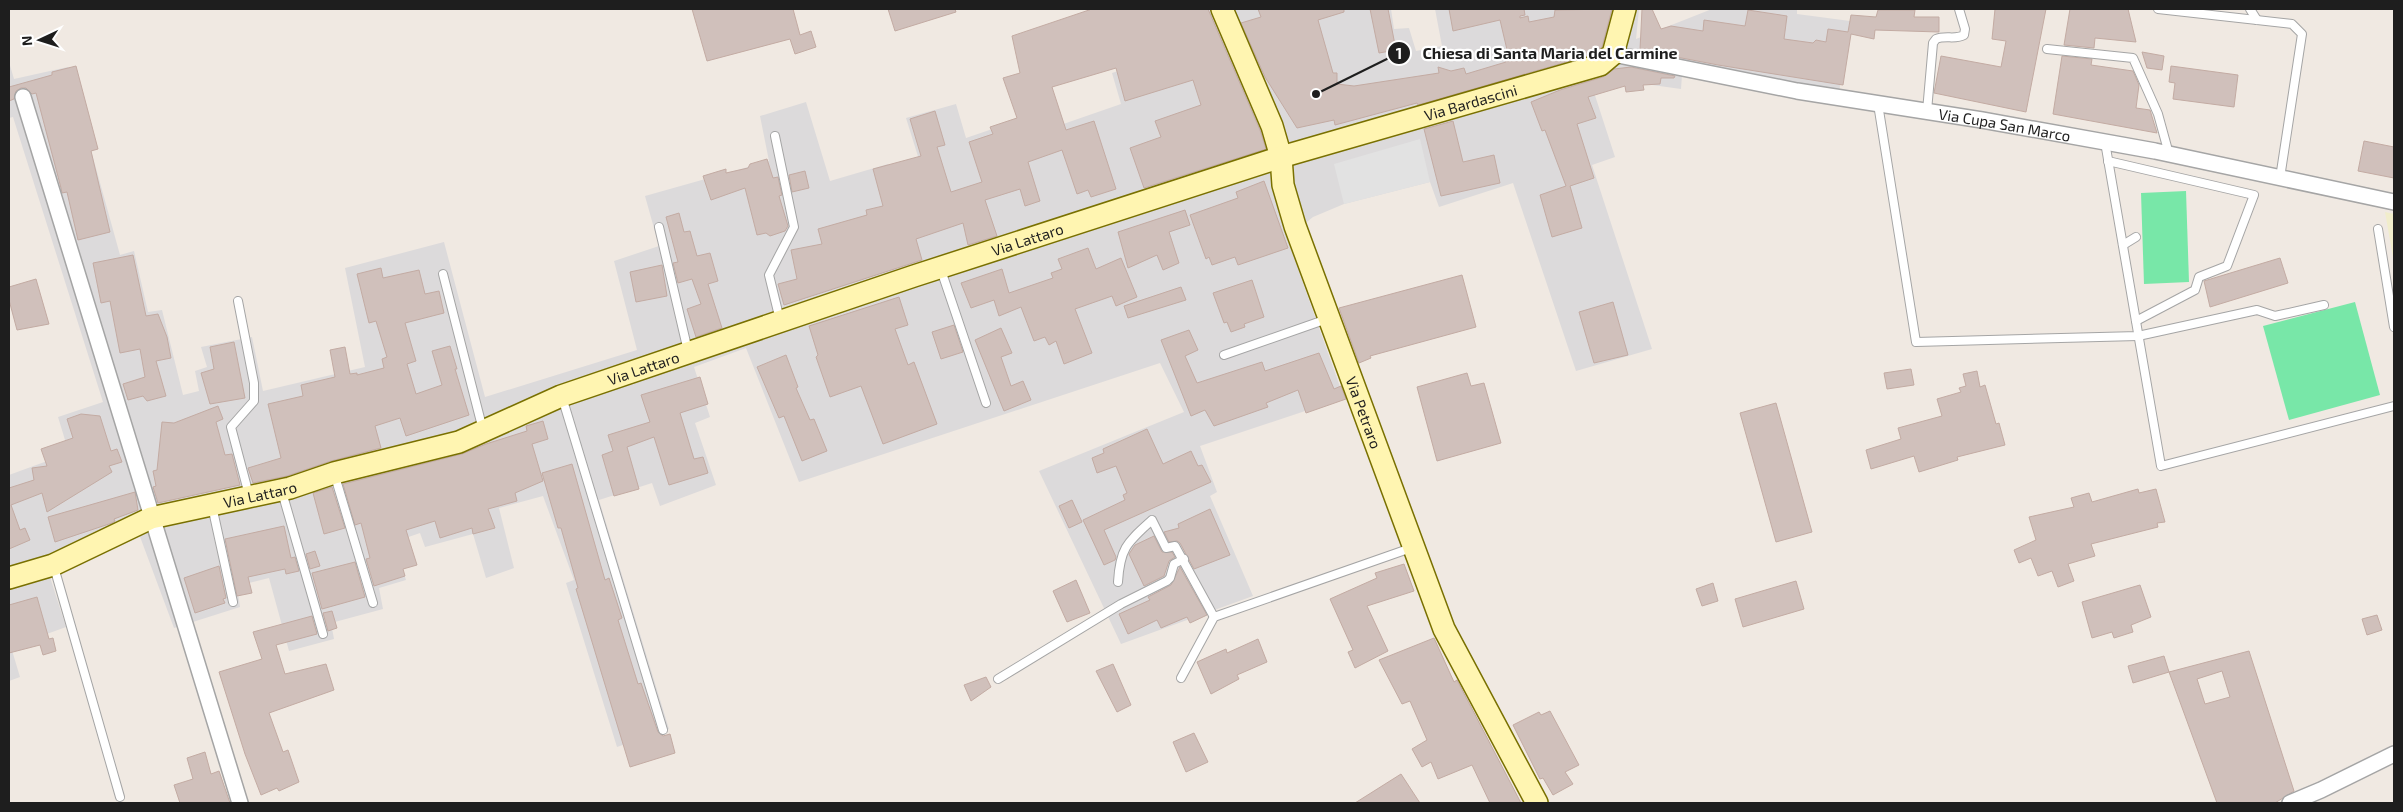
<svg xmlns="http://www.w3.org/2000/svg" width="2403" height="812" font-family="'Exo 2',sans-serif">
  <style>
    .residential { fill: #dcdadb }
    .farmland { fill: #f1edcb }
    .pitch { fill: #78e7a8 }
    .parking { fill: #e2e2e2 }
    .building { fill: #d0c0bb; stroke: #c3aba3; fill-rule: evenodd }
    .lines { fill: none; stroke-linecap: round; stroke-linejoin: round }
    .lane-casing { stroke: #a5a5a5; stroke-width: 10 }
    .street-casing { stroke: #a5a5a5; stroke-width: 18 }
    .secondary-casing { stroke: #797000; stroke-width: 24 }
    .lane { stroke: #fff; stroke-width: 8 }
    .street { stroke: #fff; stroke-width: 15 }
    .secondary { stroke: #fff5b1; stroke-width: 21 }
    .labels { text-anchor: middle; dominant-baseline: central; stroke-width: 4.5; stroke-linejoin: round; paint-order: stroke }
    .street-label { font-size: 15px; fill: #1e1e1e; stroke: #fff }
    .leader { fill: none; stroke: #1e1e1e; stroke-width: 2 }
    .callout-dot { fill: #1e1e1e; stroke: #fff; stroke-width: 2 }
    .mark-label { font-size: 15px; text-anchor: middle; font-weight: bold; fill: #fff }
    .callout-label { font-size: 16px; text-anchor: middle; font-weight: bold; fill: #1e1e1e; stroke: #fff; stroke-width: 4.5; stroke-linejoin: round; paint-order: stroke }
  </style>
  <rect width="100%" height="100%" fill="#f0e9e2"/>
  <polygon class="residential" points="1116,9 1391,9 1394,29 1409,28 1416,51 1442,46 1435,9 1639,9 1636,39 1712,9 1797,9 1797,14 1850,21 1837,105 1682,75 1681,89 1645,84 1625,90 1627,67 1590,80 1615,157 1592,165 1652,349 1576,371 1513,183 1439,207 1430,182 1344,204 1313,217 1287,238 1344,398 1200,446 1217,492 1210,496 1253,596 1121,644 1039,471 1184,412 1160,363 799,482 746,348 694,367 710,417 695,423 716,485 660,506 652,483 599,500 669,729 617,747 566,583 574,580 543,496 499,508 514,568 486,578 473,534 425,547 420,533 394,542 406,580 379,588 383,609 331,623 334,639 289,651 269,578 237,586 240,607 174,628 139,534 49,574 66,627 11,647 20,677 9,681 9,475 69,453 58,417 103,402 13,117 9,118 9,62 14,79 68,67 120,255 134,251 148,312 162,310 183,395 199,391 195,371 207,367 201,347 252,337 263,391 365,367 345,268 444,242 485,397 637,350 614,261 659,246 645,196 769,161 760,116 806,102 830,181 888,164 896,191 926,182 906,118 956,104 966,138 1016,121 1023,138 1121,104 1112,73 1134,66"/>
  <polygon class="farmland" points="2385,212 2394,214 2394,263"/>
  <g class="pitch">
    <polygon points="2186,191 2189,282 2144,284 2141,193"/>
    <polygon points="2355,302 2380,395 2289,420 2263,326"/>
  </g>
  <polygon class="parking" points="1420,139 1430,182 1344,204 1334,164"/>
  <g class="building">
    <polygon points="692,9 793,9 800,35 811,31 816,47 795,54 790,39 707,61"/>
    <polygon points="888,9 955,9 956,12 895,31"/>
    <polygon points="1092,9 1208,9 1260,130 1266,149 1144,188 1130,148 1161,137 1155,121 1201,105 1193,80 1125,101 1116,68 1052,87 1066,130 1094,121 1116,189 1091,197 1088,190 1077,194 1062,150 1028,162 1040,201 1025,206 1020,189 985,200 997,236 968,245 963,223 916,239 922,260 784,305 778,284 797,279 791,250 822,244 818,229 867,215 866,210 883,206 873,169 921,156 910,119 935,111 945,145 937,147 951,192 982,182 969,142 993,134 990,127 1017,118 1003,78 1020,73 1012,36"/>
    <polygon points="1258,9 1344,9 1344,12 1318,20 1333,73 1337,73 1337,84 1354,86 1439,73 1438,67 1451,71 1464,68 1466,74 1506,62 1505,55 1508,54 1500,20 1453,31 1449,9 1524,9 1525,15 1520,16 1520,18 1528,16 1529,22 1554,17 1555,10 1612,9 1602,47 1594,54 1418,105 1417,103 1335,125 1334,120 1297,128 1265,77 1241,23 1261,17"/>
    <polygon points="1370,9 1388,9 1396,50 1379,53"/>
    <polygon points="1642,9 1652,9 1661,29 1671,26 1703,31 1704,20 1745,26 1748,10 1787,16 1784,39 1813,43 1816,40 1826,42 1828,29 1848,32 1851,15 1876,17 1878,10 1915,10 1914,17 1939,17 1939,32 1875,30 1874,39 1851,34 1843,85 1718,65 1640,50"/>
    <polygon points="1995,9 2046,9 2026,112 1934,93 1941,56 2001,67 2006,41 1992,39"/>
    <polygon points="2070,9 2128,9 2136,42 2095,38 2094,48 2064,45"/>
    <polygon points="2142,52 2164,56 2162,70 2147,68"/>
    <polygon points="2062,56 2092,59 2091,65 2133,71 2139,85 2136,108 2150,110 2157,133 2053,114"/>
    <polygon points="76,66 98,149 91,151 110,232 78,240 67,192 62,193 61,188 36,93 32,94 26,88 21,88 16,91 14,99 9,101 9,87 52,75 52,72"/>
    <polygon points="2171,66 2238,75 2234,107 2173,99 2175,83 2169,82"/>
    <polygon points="1631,67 1675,76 1674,78 1661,78 1660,84 1643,85 1644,90 1626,92 1625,86 1588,97 1596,118 1577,124 1594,178 1570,186 1582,228 1552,237 1540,195 1566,186 1545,130 1542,131 1531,102 1560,90 1603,77 1614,69"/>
    <polygon points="1453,121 1463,162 1494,155 1500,183 1441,196 1424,129"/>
    <polygon points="2364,141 2394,147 2394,178 2358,171"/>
    <polygon points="767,159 773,178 778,177 782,195 779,196 788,226 785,231 770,236 766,233 757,235 745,188 711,200 703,176 726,169 726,173 748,168 750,164"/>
    <polygon points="805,171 809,188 792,192 789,175"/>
    <polygon points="1264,181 1288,248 1238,265 1235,257 1212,265 1209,257 1206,259 1190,215 1238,198 1236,192"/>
    <polygon points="1185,210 1190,225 1169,232 1179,263 1163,270 1157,255 1128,268 1118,232"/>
    <polygon points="679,213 684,232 690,231 697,256 710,253 718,281 708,284 722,328 696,337 687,309 701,304 692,279 678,283 673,263 678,262 666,217"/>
    <polygon points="1088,248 1096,269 1121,258 1137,297 1116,306 1112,296 1075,309 1092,353 1064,364 1056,341 1049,345 1045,337 1034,341 1021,307 999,316 994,300 971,308 961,283 1002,269 1009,293 1053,278 1051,273 1062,269 1058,259"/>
    <polygon points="133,255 146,316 158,314 167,337 171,358 156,361 166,396 147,401 143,396 128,400 123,384 145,377 140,349 120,353 110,301 101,303 93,263"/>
    <polygon points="2280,258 2288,283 2210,307 2204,281"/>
    <polygon points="662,265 667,296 636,302 630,272"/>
    <polygon points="381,268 383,278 419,270 425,294 439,291 444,313 405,323 416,361 407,364 416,394 442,385 432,351 450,346 457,369 455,369 469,415 406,436 400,418 375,426 381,448 331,461 287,476 253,483 248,468 281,458 268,404 303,396 301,385 335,377 330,350 345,347 350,374 357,373 357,375 384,368 382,359 387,357 376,321 369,323 357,274"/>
    <polygon points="1462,275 1476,327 1370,356 1371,358 1359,363 1339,308"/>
    <polygon points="36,279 49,324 17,330 9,300 9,287"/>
    <polygon points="1252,280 1264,317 1244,324 1245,327 1231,332 1227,322 1224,323 1213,293"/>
    <polygon points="1181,287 1186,300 1128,318 1124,306"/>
    <polygon points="899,297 908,325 895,329 908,365 914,362 937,424 883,444 861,386 830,397 816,357 818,355 809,326"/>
    <polygon points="1613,302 1628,355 1594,363 1579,312"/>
    <polygon points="954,325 963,352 941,359 932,332"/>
    <polygon points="1001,328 1012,353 1001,357 1011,386 1023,381 1031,400 1004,411 975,340"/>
    <polygon points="1189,330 1198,350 1185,356 1197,383 1262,362 1265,371 1319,353 1334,389 1341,386 1346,399 1306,413 1298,390 1266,403 1268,407 1214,426 1205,410 1191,416 1161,340"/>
    <polygon points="234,342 245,398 210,404 201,373 214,369 210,347"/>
    <polygon points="786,355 798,387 796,388 810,420 814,419 827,451 802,461 784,416 779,418 757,367"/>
    <polygon points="1911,369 1914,385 1887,389 1884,373"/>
    <polygon points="1977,371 1980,387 1985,385 1996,424 1999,423 2005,445 1957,457 1958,460 1919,472 1914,456 1871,469 1866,450 1901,439 1898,428 1942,416 1937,399 1961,392 1959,388 1966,386 1963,374"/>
    <polygon points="1467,373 1471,386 1484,383 1501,443 1437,461 1417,387"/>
    <polygon points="700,377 708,404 680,413 694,459 703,457 708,473 669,485 654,437 627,447 639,489 614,496 602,455 613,451 608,435 650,422 641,395"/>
    <polygon points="1776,403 1812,532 1776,542 1740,413"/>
    <polygon points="218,406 223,419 216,422 225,455 232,454 240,485 158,503 153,487 156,486 153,471 157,470 162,422 174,423"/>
    <polygon points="81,414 100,416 111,451 117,449 122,462 109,466 112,472 47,512 42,493 11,505 20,530 25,528 30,540 9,549 9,488 34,480 32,468 47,466 41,449 73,438 67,419"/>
    <polygon points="543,421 548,439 532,444 543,481 515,493 517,501 488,509 495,528 473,534 472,528 440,538 435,521 406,530 417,565 403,569 405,576 374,586 366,559 370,558 361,523 355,525 343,484 462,454 486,444 527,431 526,426"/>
    <polygon points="1147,429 1163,464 1191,451 1198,466 1202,465 1211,482 1104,530 1116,557 1115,560 1104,565 1083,520 1125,500 1123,495 1127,493 1116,466 1097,473 1092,458 1104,453 1103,449"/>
    <polygon points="572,464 605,580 609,578 622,618 618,620 638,684 641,683 658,732 663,736 670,734 675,753 630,767 576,589 578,588 561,528 558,528 542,473"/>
    <polygon points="332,487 345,528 324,534 313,493"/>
    <polygon points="2138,489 2139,493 2156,489 2165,522 2157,523 2158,527 2091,544 2095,556 2068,564 2074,581 2058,587 2052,571 2038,576 2031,558 2019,563 2014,550 2036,540 2029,517 2074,507 2071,498 2089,493 2092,502"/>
    <polygon points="135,492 138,510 114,519 115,521 112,523 55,542 48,517"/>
    <polygon points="1072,500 1082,522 1069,528 1059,506"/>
    <polygon points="1210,509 1230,555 1194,569 1180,543 1177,541 1169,542 1164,532 1179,528 1178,524"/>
    <polygon points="284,526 291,558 295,557 299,571 286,574 285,569 248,577 252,593 237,596 225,539"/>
    <polygon points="1154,536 1162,552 1172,552 1175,557 1169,561 1164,576 1144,586 1129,554 1135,545"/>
    <polygon points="315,551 320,566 310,569 306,554"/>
    <polygon points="355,562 365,597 322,609 312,573"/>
    <polygon points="1404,564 1414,591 1367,606 1388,651 1355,668 1348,652 1353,650 1330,599 1377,578 1375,573"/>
    <polygon points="219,566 226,598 223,599 225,603 195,613 184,578"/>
    <polygon points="1180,567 1207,615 1190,623 1187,617 1161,628 1157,620 1128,634 1119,614 1150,600 1148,597 1171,585"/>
    <polygon points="1076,580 1090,613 1067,622 1053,591"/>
    <polygon points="1796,581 1804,609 1743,627 1735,599"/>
    <polygon points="1713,583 1718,601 1702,606 1696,589"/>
    <polygon points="2140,585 2151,617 2131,625 2133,632 2114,638 2112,632 2092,638 2082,602"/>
    <polygon points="37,597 49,639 53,638 56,651 43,655 40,645 9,653 9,605"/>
    <polygon points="332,611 337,628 328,631 323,613"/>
    <polygon points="2377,615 2382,630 2367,635 2362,619"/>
    <polygon points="312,616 317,634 276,645 285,674 326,664 334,690 269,713 283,752 288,750 299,782 279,791 277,788 261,795 245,754 219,672 262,659 253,632"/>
    <polygon points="1434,638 1454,682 1457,680 1521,803 1490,803 1472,765 1438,779 1431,762 1422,767 1412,749 1427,740 1410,701 1402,704 1379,660"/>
    <polygon points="1258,639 1267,662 1237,675 1239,679 1211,694 1197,662 1226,649 1227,653"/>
    <path d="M2249 651 2294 791 2275 803H2217L2169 672 2133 683 2128 666 2164 656 2169 672ZM2222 671 2230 697 2205 704 2197 679Z"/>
    <polygon points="1113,664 1131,705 1117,712 1096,671"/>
    <polygon points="986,677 991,687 971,701 964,685"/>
    <polygon points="1550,711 1579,765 1565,772 1573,784 1553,795 1543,778 1540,779 1513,725 1539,712 1541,715"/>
    <polygon points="1194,733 1208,762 1186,772 1173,742"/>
    <polygon points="205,752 211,774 219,771 230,803 180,803 174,785 193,779 187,758"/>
    <polygon points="1401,774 1420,803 1355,803"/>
  </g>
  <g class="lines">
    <g class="lane-casing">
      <g id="lane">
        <polyline points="2158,9 2292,24 2302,34 2280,178"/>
        <polyline points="2250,9 2257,20"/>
        <polyline points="2047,49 2133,58 2158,114 2169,154"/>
        <polyline points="1878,104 1916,342 2138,336 2257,310 2275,316 2324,305"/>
        <path d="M1927 111 1933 43 1936 39C1945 35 1956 40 1964 35L1965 29 1959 9"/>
        <polyline points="775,136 794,227 769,275 780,320"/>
        <polyline points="2105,142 2161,466 2394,406"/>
        <polyline points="2108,161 2254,195 2227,266 2199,277 2195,290 2136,321"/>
        <polyline points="659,227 688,351"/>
        <polyline points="2378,229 2394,327"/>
        <polyline points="2123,245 2136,237"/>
        <polyline points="941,270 986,403"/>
        <polyline points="443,274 483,430"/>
        <polyline points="238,301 254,383 254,401 231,427 249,495"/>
        <polyline points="1224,355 1327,319"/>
        <polyline points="562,397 663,730"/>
        <polyline points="334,473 373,603"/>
        <polyline points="282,492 323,634"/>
        <polyline points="212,506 233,602"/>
        <polyline points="54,567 120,797"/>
        <path d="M1118 582C1120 547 1128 542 1152 520L1166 548 1175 546 1214 617"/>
        <polyline points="1181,678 1214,617 1411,548"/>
        <polyline points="998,679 1121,604 1167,581 1170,578 1174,564 1184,559"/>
      </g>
    </g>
    <g class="street-casing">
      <g id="street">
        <path id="s1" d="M1613 54 1797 91 1982 120 2155 151 2394 202"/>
        <polyline points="23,97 240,803"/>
        <polyline points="2290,803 2321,790 2394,754"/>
      </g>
    </g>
    <g class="secondary-casing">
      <g id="secondary">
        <path id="s2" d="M1222 9 1272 126 1281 157 1283 185 1295 226 1444 629 1537 803"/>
        <path id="s3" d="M9 578 53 565 151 518 290 488 334 473 459 442 561 396 914 276 1281 157 1600 65 1613 54 1625 9"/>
      </g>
    </g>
    <use href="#lane" class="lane"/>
    <use href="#street" class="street"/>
    <use href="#secondary" class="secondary"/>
  </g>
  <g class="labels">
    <g class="street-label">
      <text stroke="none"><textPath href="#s3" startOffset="1540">Via Bardascini</textPath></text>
      <text stroke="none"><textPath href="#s1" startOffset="398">Via Cupa San Marco</textPath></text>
      <text stroke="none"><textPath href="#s3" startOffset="1076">Via Lattaro</textPath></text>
      <text stroke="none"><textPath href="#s3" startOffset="671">Via Lattaro</textPath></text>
      <text stroke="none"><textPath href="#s2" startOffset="429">Via Petraro</textPath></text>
      <text stroke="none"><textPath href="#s3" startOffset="266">Via Lattaro</textPath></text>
    </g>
  </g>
  <path class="leader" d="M1316 94L1399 53"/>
  <g class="callout-dot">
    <circle cx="1316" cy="94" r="5"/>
    <circle cx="1399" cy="53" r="12"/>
  </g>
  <g class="mark-label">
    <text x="1399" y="59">1</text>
  </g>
  <g class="callout-label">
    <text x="1550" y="59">Chiesa di Santa Maria del Carmine</text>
  </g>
  <rect width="2403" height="812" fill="none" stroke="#1e1e1e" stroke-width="20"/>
  <g transform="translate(40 40) rotate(266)" stroke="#ffffff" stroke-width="4" paint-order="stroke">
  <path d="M0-4L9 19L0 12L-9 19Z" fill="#1e1e1e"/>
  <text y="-8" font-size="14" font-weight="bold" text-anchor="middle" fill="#1e1e1e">N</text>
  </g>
</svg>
